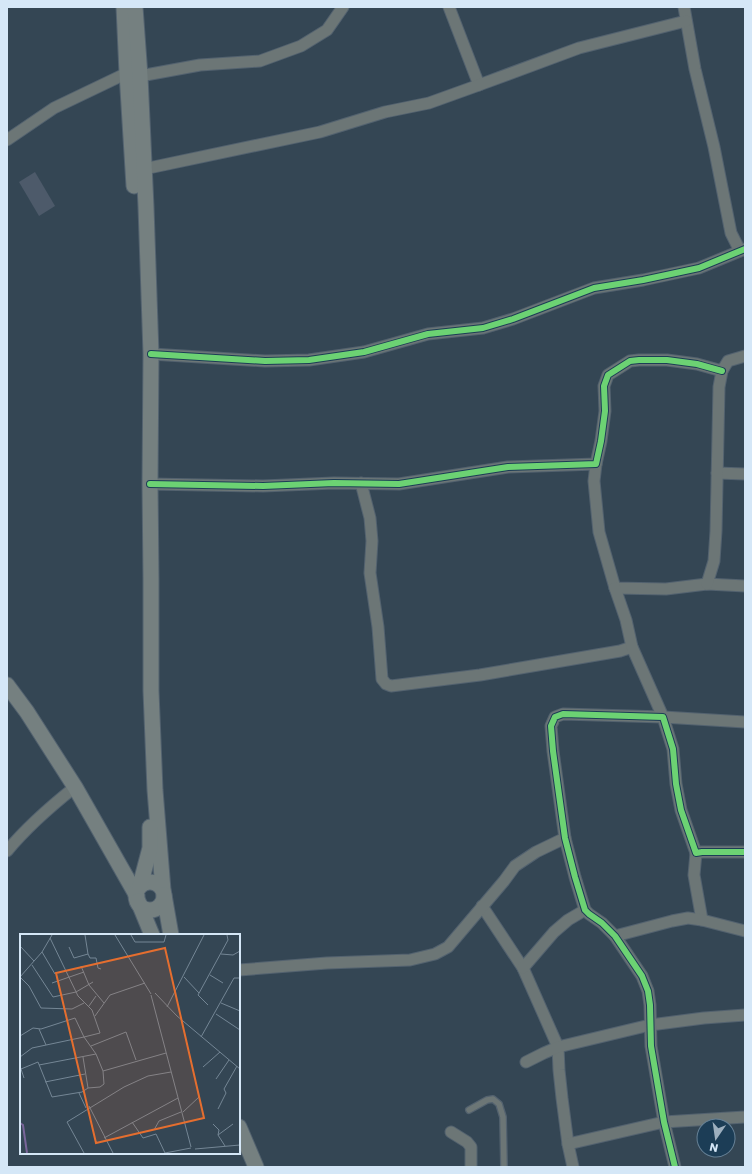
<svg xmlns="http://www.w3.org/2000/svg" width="752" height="1174" font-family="Poppins,sans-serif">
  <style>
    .building { fill: #4d5a6a }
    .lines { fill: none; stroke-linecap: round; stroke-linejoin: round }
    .lane-casing { stroke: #53626f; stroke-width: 8 }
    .street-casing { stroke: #53626f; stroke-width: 13 }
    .secondary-casing { stroke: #53626f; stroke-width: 17 }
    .lane { stroke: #6c7676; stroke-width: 5.5 }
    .street { stroke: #6c7676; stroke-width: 11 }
    .secondary { stroke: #758080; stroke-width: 15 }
    .cycleway-casing { stroke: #1c3d56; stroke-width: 8 }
    .cycleway { stroke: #6cd273; stroke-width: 6 }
    .inset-river { fill: none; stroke: #79659a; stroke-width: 2 }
    .inset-road { fill: none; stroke: #748695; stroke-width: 1 }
    .view { fill: #e56e2f; fill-opacity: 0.15; stroke: #e56e2f; stroke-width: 2 }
    .inset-edge { fill: none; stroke: #d5e7f7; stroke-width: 2 }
  </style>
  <rect width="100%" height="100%" fill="#344654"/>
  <polygon class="building" points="35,172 55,206 39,216 19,182"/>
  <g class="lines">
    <g class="lane-casing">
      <polyline id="lane" points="469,1110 487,1100 493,1099 499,1104 503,1117 504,1167"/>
    </g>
    <g class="street-casing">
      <g id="street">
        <polyline points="449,7 479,85"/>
        <polyline points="684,7 695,69 714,147 731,233 740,251"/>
        <polyline points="140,76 200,65 260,61 301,46 327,30 343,7"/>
        <polyline points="7,140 54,108 127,73"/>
        <polyline points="144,169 320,132 385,112 429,103 479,85 579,48 686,21"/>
        <polyline points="151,354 265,361 309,360 364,352 428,334 483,328 513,319 594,288 643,280 699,268 745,249"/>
        <polyline points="596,464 594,481 599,532 615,588 666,589 707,584 745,586"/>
        <polyline points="717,473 745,474"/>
        <polyline points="361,483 370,518 372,541 370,573 378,627 382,679 386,684 391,686 480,675 620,651 632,647"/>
        <polyline points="150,484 263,486 334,483 399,484 508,467 596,464 601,441 605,411 604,386 608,375 630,361 639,360 667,360 697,364 722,371"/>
        <polyline points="707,584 714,561 716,531 719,387 722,371 728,361 745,356"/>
        <polyline points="615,588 626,620 632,647 663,717 745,722"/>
        <path d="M7 851C27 827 51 806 75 787"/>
        <polyline points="696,853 694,875 702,920"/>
        <polyline points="482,906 523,968 558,1047 559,1070 562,1098 568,1144 573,1167"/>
        <polyline points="615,936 672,921 688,918 702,920 745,931"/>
        <polyline points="523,968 554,932 568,920 585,910"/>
        <polyline points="239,970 327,963 410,960 435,954 448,947 504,881 515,866 536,852 565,838"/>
        <polyline points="526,1062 544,1053 558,1047 650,1025 704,1018 745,1015"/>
        <polyline points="451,1132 467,1142 471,1147 471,1167"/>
        <polyline points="568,1144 664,1122 745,1117"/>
        <polyline points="675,1167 664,1122 651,1046 650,1005 648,991 642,976 615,936 602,923 589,914 585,910 575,877 565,838 553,751 551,726 555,717 563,714 663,717 673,749 676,784 681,810 696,853 702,852 745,852"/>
      </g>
    </g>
    <g class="secondary-casing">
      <g id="secondary">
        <polyline points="124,7 127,73 134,186"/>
        <polyline points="135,7 140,76 146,207 151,354 150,484 151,578 151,691 155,790 163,890"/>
        <polyline points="7,685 27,712 75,787 137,896"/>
        <circle cx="150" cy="896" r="14"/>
        <polyline points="140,886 150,848 150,827"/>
        <polyline points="164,895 171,935"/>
        <polyline points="138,901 152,935"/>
        <polyline points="239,1127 256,1167"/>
      </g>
    </g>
    <use href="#lane" class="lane"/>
    <use href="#street" class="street"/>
    <use href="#secondary" class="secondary"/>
    <g class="cycleway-casing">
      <g id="cycleway">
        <polyline points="151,354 265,361 309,360 364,352 428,334 483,328 513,319 594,288 643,280 699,268 745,249"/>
        <polyline points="150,484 263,486 334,483 399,484 508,467 596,464 601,441 605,411 604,386 608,375 630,361 639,360 667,360 697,364 722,371"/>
        <polyline points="675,1167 664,1122 651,1046 650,1005 648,991 642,976 615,936 602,923 589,914 585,910 575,877 565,838 553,751 551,726 555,717 563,714 663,717 673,749 676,784 681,810 696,853 702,852 745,852"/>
      </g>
    </g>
    <use href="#cycleway" class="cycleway"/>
  </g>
  <g transform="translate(20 934)">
    <rect width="220" height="220" fill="#344654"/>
    <path class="inset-river" d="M0 189 3 191 7 219"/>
    <path class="inset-road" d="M65 1 68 20 70 24H76L78 34 81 35M95 1 131 60M111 1 115 8H144L146 1M1 13 14 27M49 13 54 24 68 20M22 18 35 40M201 20 213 21 220 17M12 31 33 63 56 58 73 48M61 32 69 51 84 69M190 41 203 49M0 43 9 52 21 74 52 75 64 69M0 43 22 18 32 1M164 43 179 59M32 49 64 38M135 59 157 82 220 135M131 61 171 213M201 69 220 77M188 71 178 61 208 6 207 1M69 72 76 62M147 73 184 1M196 80 220 96M75 82 90 61 125 49M19 95 26 111M0 102 13 94 21 95 55 84 64 103 80 99 72 76 58 62 30 4M181 103 214 44H220M71 112 106 98 116 126M0 123 12 114 64 103 76 120M19 131 76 120 83 137M0 132 4 144M183 133 200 118M1 135 18 128 32 163 62 158 68 154 63 123M196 145 209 126M25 148 65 140M68 154 80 153 84 150 83 137 146 119M59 159 66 174M69 172 93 219M198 175 206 159 204 155 217 132M163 178 179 163M112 188 123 204 136 200 145 219M193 190 199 196 198 201M134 196 139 187 161 178M84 204 158 164M205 212 198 201 213 190M175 215 220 211M64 219 47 188 104 153 128 142 151 138M145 219 171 214"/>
    <path class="view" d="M145 14 184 184 76 209 36 39Z"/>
    <rect width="220" height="220" class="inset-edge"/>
  </g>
  <rect width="752" height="1174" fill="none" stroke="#d5e7f7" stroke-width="16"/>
  <g transform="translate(716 1138) rotate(193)"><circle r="19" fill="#1c3d56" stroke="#668196"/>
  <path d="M0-3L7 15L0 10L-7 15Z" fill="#9dafbe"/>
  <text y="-6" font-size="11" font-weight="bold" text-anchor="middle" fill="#d5e7f7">N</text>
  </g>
</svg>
